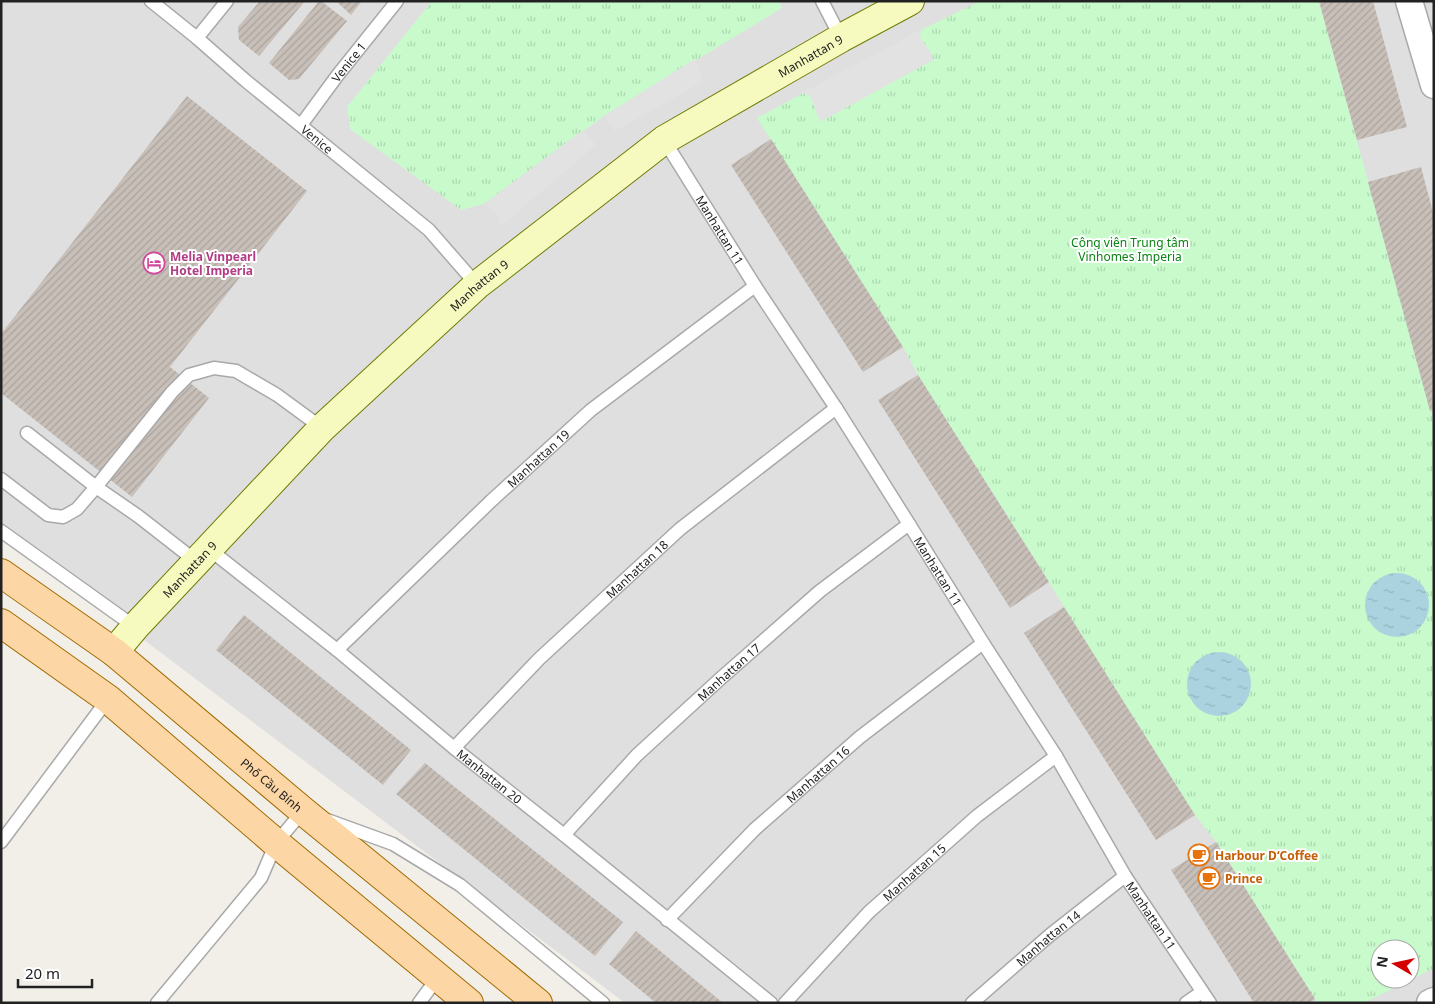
<svg xmlns="http://www.w3.org/2000/svg" width="1435" height="1004" font-family="'Noto Sans',sans-serif">
  <style>
    .residential { fill: #e0dfdf; fill-rule: evenodd }
    .park { fill: url(#park-tufts); fill-rule: evenodd }
    .parking { fill: #e2e2e2 }
    .water { fill: url(#water-ripples) }
    .building { fill: url(#building-hatch) }
    .lines { fill: none; stroke-linecap: round; stroke-linejoin: round }
    .service-casing { stroke: #a9a9a9; stroke-width: 15 }
    .minor-casing { stroke: #a9a9a9; stroke-width: 29 }
    .secondary-casing { stroke: #707d05; stroke-width: 30 }
    .primary-casing { stroke: #a06b00; stroke-width: 30 }
    .service { stroke: #fff; stroke-width: 12 }
    .minor { stroke: #fff; stroke-width: 26 }
    .secondary { stroke: #f7fabf; stroke-width: 28 }
    .primary { stroke: #fcd6a4; stroke-width: 28 }
    .labels { text-anchor: middle; dominant-baseline: central; stroke-width: 4; stroke-linejoin: round; paint-order: stroke }
    .street-label { font-size: 12px; fill: #222; stroke: #fff }
    .park-label { font-size: 12px; fill: #0c8416; stroke: #fff }
    .hotel-label { font-size: 12px; font-weight: bold; fill: #b23c85; stroke: #fff; text-anchor: start }
    .food-label { font-size: 12px; font-weight: bold; fill: #c56008; stroke: #fff; text-anchor: start }
  </style>
  <defs>
    <pattern id="park-tufts" width="24" height="20" patternUnits="userSpaceOnUse" patternTransform="scale(1.25)"><rect width="24" height="20" fill="#c8facc"/><path d="M3 7l-1-3M5 7V3M7 7l1-3M15 17l-1-3M17 17v-4M19 17l1-3" fill="none" stroke="#acd6af"/></pattern>
    <pattern id="water-ripples" width="26" height="14" patternUnits="userSpaceOnUse" patternTransform="scale(1.25)"><rect width="26" height="14" fill="#aad3df"/><path d="M2 4q2-2 4 0t4 0M15 11q2-2 4 0t4 0" fill="none" stroke="#92b5bf"/></pattern>
    <pattern id="building-hatch" width="6" height="6" patternUnits="userSpaceOnUse" patternTransform="scale(1.25)"><rect width="6" height="6" fill="#c7bfb8"/><path d="M-1 1l2-2M0 6l6-6M5 7l2-2" fill="none" stroke="#aba49e"/></pattern>
  </defs>
  <rect width="100%" height="100%" fill="#f2efe9"/>
  <path class="residential" d="M1 1H1434V1003H625L1 532ZM1380 949H1410V979H1380Z"/>
  <g class="park">
    <polygon points="432,1 779,1 782,8 604,116 484,204 461,210 350,129 347,107"/>
    <path d="M980 1H1319L1434 424V968L1364 1003H1317L1315 999 1216 842 1195 815 1064 607 1049 582 918 375 903 347 757 118 923 29ZM1380 949H1410V979H1380Z"/>
  </g>
  <g class="parking">
    <polygon points="923,29 920,34 921,39 932,54 933,60 820,122 811,98 808,95 802,93"/>
    <polygon points="695,59 704,81 615,131 604,116"/>
    <polygon points="583,130 596,145 500,227 497,214 484,204"/>
  </g>
  <g class="water">
    <circle cx="1397" cy="605" r="32"/>
    <circle cx="1219" cy="684" r="32"/>
  </g>
  <g class="building">
    <polygon points="260,1 305,1 259,56 239,40 238,27"/>
    <polygon points="319,1 321,1 347,21 299,79 289,80 269,63"/>
    <polygon points="336,1 362,1 351,15"/>
    <polygon points="1319,1 1373,1 1407,127 1357,140"/>
    <polygon points="187,96 307,191 170,367 209,398 132,497 1,393 1,334"/>
    <polygon points="771,139 903,347 863,372 731,165"/>
    <polygon points="1421,167 1434,216 1434,410 1430,411 1368,182"/>
    <polygon points="918,375 1049,582 1010,608 878,400"/>
    <polygon points="1064,607 1195,815 1156,840 1024,633"/>
    <polygon points="244,615 411,750 383,785 216,650"/>
    <polygon points="425,763 623,922 595,956 396,794"/>
    <polygon points="1216,842 1315,999 1309,1003 1254,1003 1171,870"/>
    <polygon points="636,931 723,1003 656,1003 609,964"/>
  </g>
  <g class="lines">
    <g class="service-casing">
      <g id="service">
        <path id="s1" d="M151 1 197 38 246 81 429 230 477 285"/>
        <polyline points="822,1 841,38"/>
        <polyline points="197,38 227,1"/>
        <path id="s2" d="M301 125 337 76 397 1"/>
        <path id="s3" d="M664 140 755 286 836 408 909 524 983 643 1056 756 1125 876 1210 1003"/>
        <polyline points="27,433 96,487 138,516 197,562"/>
        <polyline points="1,479 48,515 63,517 77,509 96,487 172,392 189,375 214,368 236,371 277,395 322,428"/>
        <polyline points="1,531 135,627"/>
        <path id="s4" d="M209 549 337 650 454 748 564 835 771 1003"/>
        <path id="s5" d="M337 650 491 501 591 410 755 286"/>
        <path id="s6" d="M454 748 539 659 680 529 836 408"/>
        <polyline points="327,820 393,844 460,885 603,1003"/>
        <path id="s7" d="M564 835 637 755 720 679 820 591 909 524"/>
        <polyline points="1,842 108,699"/>
        <path id="s8" d="M667 920 755 829 860 737 983 643"/>
        <polyline points="157,1003 261,878 276,843 303,811 306,812"/>
        <polyline points="419,1003 438,977"/>
        <path id="s9" d="M785 1003 869 912 977 816 1056 756"/>
        <path id="s10" d="M972 1003 1050 935 1125 876"/>
        <polyline points="1186,1003 1202,992"/>
      </g>
    </g>
    <g class="minor-casing">
      <g id="minor">
        <polyline points="1409,1 1434,85"/>
        <polyline points="1430,1003 1434,1001"/>
      </g>
    </g>
    <g class="secondary-casing">
      <g id="secondary">
        <path id="s11" d="M114 652 135 627 322 428 477 285 664 140 841 38 910 1"/>
      </g>
    </g>
    <g class="primary-casing">
      <g id="primary">
        <path id="s12" d="M1 573 114 652 303 811 538 1003"/>
        <polyline points="1,623 108,699 276,843 469,1003"/>
      </g>
    </g>
    <use href="#service" class="service"/>
    <use href="#minor" class="minor"/>
    <use href="#secondary" class="secondary"/>
    <use href="#primary" class="primary"/>
  </g>
  <defs>
    <g id="hotel-ring" transform="scale(1.125)"><circle r="9.5" fill="#fff" stroke="#d1479c" stroke-width="1.5"/><path d="M-6-4.5h1.5V1H6V5H4.5V3h-9V5H-6ZM-4 0a1.8 1.8 0 1 1 3.6 0ZM.5 0V-2.5h3Q6-2.5 6 0Z" fill="#d1479c"/></g>
    <g id="cafe-ring" transform="scale(1.125)"><circle r="9.5" fill="#fff" stroke="#e8710a" stroke-width="1.5"/><path d="M-5.5-4.5H6V0H3Q3 3.5 0 3.5H-2.5Q-5.5 3.5-5.5 0ZM3-3.2v2h1.7v-2ZM-6 4.5H4V6H-6Z" fill="#e8710a"/></g>
  </defs>
  <g fill-rule="evenodd">
    <use href="#hotel-ring" x="154" y="263"/>
    <use href="#cafe-ring" x="1199" y="855"/>
    <use href="#cafe-ring" x="1209" y="878"/>
  </g>
  <g class="labels">
    <g class="street-label">
      <text stroke="none"><textPath href="#s11" startOffset="922">Manhattan 9</textPath></text>
      <text stroke="none"><textPath href="#s2" startOffset="79">Venice 1</textPath></text>
      <text stroke="none"><textPath href="#s1" startOffset="216">Venice</textPath></text>
      <text stroke="none"><textPath href="#s3" startOffset="106">Manhattan 11</textPath></text>
      <text stroke="none"><textPath href="#s11" startOffset="518">Manhattan 9</textPath></text>
      <text stroke="none"><textPath href="#s5" startOffset="278">Manhattan 19</textPath></text>
      <text stroke="none"><textPath href="#s11" startOffset="112">Manhattan 9</textPath></text>
      <text stroke="none"><textPath href="#s6" startOffset="256">Manhattan 18</textPath></text>
      <text stroke="none"><textPath href="#s3" startOffset="511">Manhattan 11</textPath></text>
      <text stroke="none"><textPath href="#s7" startOffset="232">Manhattan 17</textPath></text>
      <text stroke="none"><textPath href="#s8" startOffset="210">Manhattan 16</textPath></text>
      <text stroke="none"><textPath href="#s4" startOffset="361">Manhattan 20</textPath></text>
      <text stroke="none"><textPath href="#s12" startOffset="344">Phố Cầu Bính</textPath></text>
      <text stroke="none"><textPath href="#s9" startOffset="184">Manhattan 15</textPath></text>
      <text stroke="none"><textPath href="#s3" startOffset="916">Manhattan 11</textPath></text>
      <text stroke="none"><textPath href="#s10" startOffset="100">Manhattan 14</textPath></text>
    </g>
    <g class="park-label">
      <text x="1130" y="242">Công viên Trung tâm<tspan x="1130" dy="14">Vinhomes Imperia</tspan></text>
    </g>
    <g class="hotel-label">
      <text x="170" y="256">Melia Vinpearl<tspan x="170" dy="14">Hotel Imperia</tspan></text>
    </g>
    <g class="food-label">
      <text x="1215" y="855">Harbour D‘Coffee</text>
      <text x="1225" y="878">Prince</text>
    </g>
  </g>
  <rect width="1435" height="1004" fill="none" stroke="#222222" stroke-width="5"/>
  <g transform="translate(1395 964) rotate(279)"><circle r="24" fill="#ffffff" stroke="#a7a7a7"/>
  <path d="M0-4L9 19L0 12L-9 19Z" fill="#d40000"/>
  <text y="-8" font-size="14" font-weight="bold" text-anchor="middle" fill="#222222">N</text>
  </g>
  <path d="M18 979v8h74v-8" fill="none" stroke="#222222" stroke-width="2.5"/>
  <text x="25" y="979" font-size="15" fill="#222222" stroke="#ffffff" stroke-width="4" paint-order="stroke">20 m</text>
</svg>
